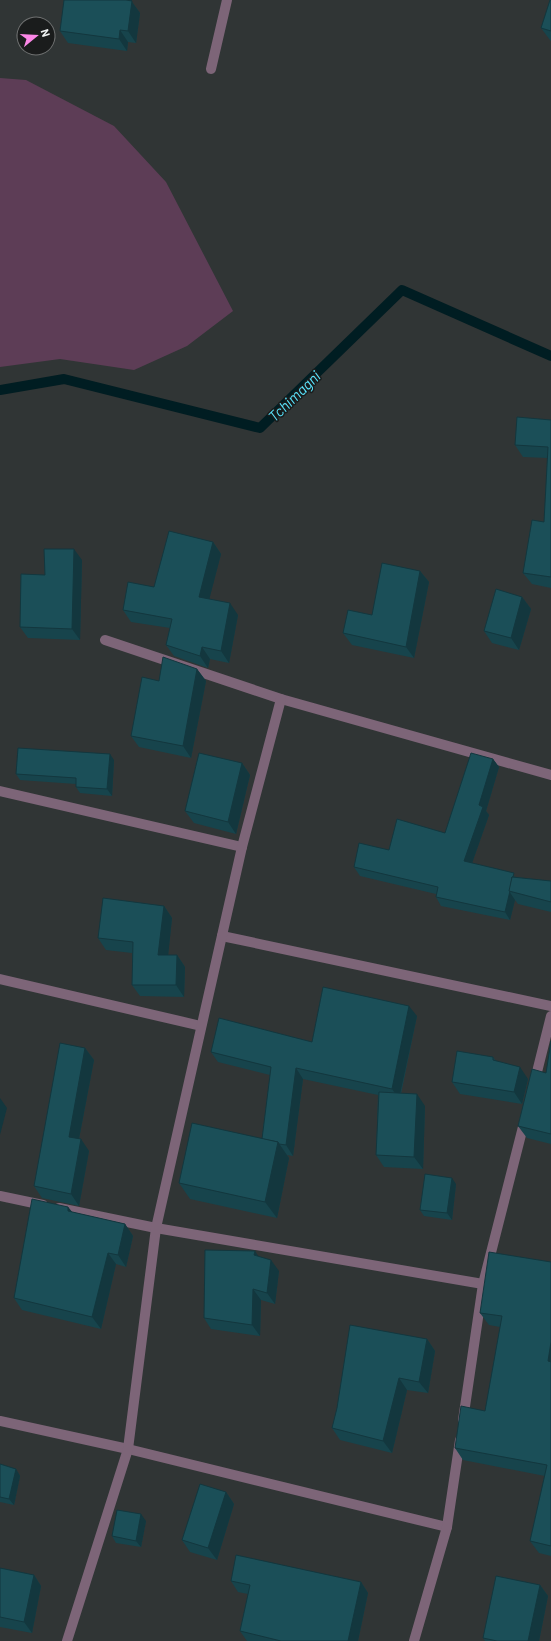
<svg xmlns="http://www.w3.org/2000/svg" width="551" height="1641" font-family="Barlow,sans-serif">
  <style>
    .green { fill: #5d3d56 }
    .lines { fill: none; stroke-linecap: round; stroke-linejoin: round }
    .stream { stroke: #001d22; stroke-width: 10 }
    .minor { stroke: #7d6578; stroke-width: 10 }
    .wall { fill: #17444c }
    .shaded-wall { fill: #13373e }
    .building { fill: #1b4f58; stroke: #13373e }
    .labels { text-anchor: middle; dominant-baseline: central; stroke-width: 3; stroke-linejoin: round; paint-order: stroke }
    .water-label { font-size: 15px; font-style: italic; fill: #59e6ff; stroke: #1a1c1c }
  </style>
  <rect width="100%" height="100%" fill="#303535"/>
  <polygon class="green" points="0,78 26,80 114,126 166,182 233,311 187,346 134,370 60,359 0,367"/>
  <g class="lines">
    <polyline class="stream" points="0,390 64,379 260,428 402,290 551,356"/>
    <g class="minor">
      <polyline points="211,69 227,0"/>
      <polyline points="105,640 281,699 551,775"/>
      <polyline points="0,791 242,847"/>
      <polyline points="222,936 551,1006"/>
      <polyline points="0,979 201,1026"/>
      <polyline points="534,1084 551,1016"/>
      <polyline points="0,1196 43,1205"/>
      <polyline points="59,1208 156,1228 483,1284"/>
      <polyline points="463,1420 483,1284 525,1119"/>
      <polyline points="0,1421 128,1449 447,1527"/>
      <polyline points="67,1641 128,1449 156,1228 242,847 281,699"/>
      <polyline points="414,1641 447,1527 460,1440"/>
    </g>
  </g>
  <g class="wall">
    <polygon points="551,0 551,41 550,40 541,28"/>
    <polygon points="132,2 140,13 136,43 128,42 127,51 68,43 60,31"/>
    <polygon points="551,420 551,588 532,584 523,573 544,522 548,458 523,457 515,445"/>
    <polygon points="213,542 221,554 209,599 238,615 229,663 210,659 208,668 174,656 166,645 170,628 131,622 123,610"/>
    <polygon points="82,560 80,640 28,638 20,627 45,575"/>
    <polygon points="420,571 429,582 414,658 352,645 343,633 372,615"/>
    <polygon points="522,597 531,609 519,650 492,643 484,631"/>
    <polygon points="197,669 206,681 191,758 139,747 131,736 159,681"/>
    <polygon points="493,759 499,767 486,811 489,815 472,863 516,877 551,881 551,912 518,904 515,900 510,920 441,906 436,897 436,894 360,876 354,867 389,850 445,833"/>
    <polygon points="114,760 112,796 80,793 76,787 76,784 20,780 16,774"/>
    <polygon points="242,763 250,775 236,834 194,823 185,811"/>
    <polygon points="164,906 172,918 168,955 177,955 185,967 184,997 140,996 132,985 132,953 106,950 98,938"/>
    <polygon points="417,1016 401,1094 425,1106 423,1169 384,1167 376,1155 378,1095 303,1079 293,1156 287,1155 289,1158 277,1218 190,1199 179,1183 262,1139 270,1075 218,1062 211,1052 312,1042"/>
    <polygon points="551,1041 551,1144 527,1138 518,1126 546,1073"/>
    <polygon points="85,1048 94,1060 79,1139 89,1151 79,1206 42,1198 34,1186"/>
    <polygon points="493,1057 496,1061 528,1079 522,1104 460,1094 452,1082"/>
    <polygon points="456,1184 452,1220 424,1216 420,1210"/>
    <polygon points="68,1207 72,1212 125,1224 133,1236 126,1267 116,1264 101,1329 22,1310 14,1298"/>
    <polygon points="551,1262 551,1556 539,1553 530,1541 545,1476 463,1460 455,1448 485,1411 500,1327 489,1325 480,1313"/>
    <polygon points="279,1271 275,1304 261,1300 260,1336 211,1329 204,1318"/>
    <polygon points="427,1339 435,1351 428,1393 407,1390 392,1453 340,1440 332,1428"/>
    <polygon points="0,1464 16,1469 20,1476 14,1505 0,1502"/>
    <polygon points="226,1492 234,1504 217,1560 190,1552 182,1540"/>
    <polygon points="146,1521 141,1547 116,1543 112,1536"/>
    <polygon points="0,1568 34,1575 41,1586 32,1633 0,1627"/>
    <polygon points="231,1581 361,1582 368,1593 358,1641 247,1641 240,1631 248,1594 238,1592"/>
    <polygon points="540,1585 548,1596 539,1641 485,1641 483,1638"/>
  </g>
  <g class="shaded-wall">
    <polygon points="123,0 132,0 132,2 140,13 136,43 128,31"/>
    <polygon points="120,30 128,42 127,51 119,39"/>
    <polygon points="213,542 221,554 207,608 199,597"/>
    <polygon points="74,549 82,560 80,640 72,629"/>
    <polygon points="420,571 429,582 414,658 406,647"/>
    <polygon points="522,597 531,609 519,650 511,638"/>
    <polygon points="230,603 238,615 229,663 221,651"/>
    <polygon points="202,647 210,659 208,668 200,656"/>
    <polygon points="197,669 206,681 191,758 183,746"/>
    <polygon points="110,754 114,760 112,796 107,789"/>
    <polygon points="493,759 499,767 486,811 489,815 470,869 464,861 479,805"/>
    <polygon points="242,763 250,775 236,834 228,822"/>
    <polygon points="509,891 515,900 510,920 505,912"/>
    <polygon points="164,906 172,918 167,966 158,955"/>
    <polygon points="177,955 185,967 184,997 176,985"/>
    <polygon points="409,1006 417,1016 399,1099 392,1089"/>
    <polygon points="85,1048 94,1060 77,1149 69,1137"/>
    <polygon points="520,1067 528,1079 522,1104 514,1092"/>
    <polygon points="296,1068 303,1079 293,1156 286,1145"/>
    <polygon points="417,1094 425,1106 423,1169 414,1157"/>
    <polygon points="0,1098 7,1108 0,1135"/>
    <polygon points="81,1139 89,1151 79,1206 71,1194"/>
    <polygon points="278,1142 289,1158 277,1218 265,1202"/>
    <polygon points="452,1178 456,1184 452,1220 447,1213"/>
    <polygon points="68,1207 77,1218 68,1211"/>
    <polygon points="125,1224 133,1236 126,1267 118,1255"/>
    <polygon points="255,1251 262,1262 254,1255"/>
    <polygon points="108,1253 116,1264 101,1329 92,1317"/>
    <polygon points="271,1260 279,1271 275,1304 267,1293"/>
    <polygon points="253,1289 261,1300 260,1336 252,1325"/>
    <polygon points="427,1339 435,1351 428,1393 419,1382"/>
    <polygon points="551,1342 551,1366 548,1361"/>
    <polygon points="399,1378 407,1390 392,1453 383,1441"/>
    <polygon points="16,1469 20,1476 14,1505 9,1499"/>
    <polygon points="226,1492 234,1504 217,1560 208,1548"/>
    <polygon points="141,1514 146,1521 141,1547 136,1541"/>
    <polygon points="34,1575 41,1586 32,1633 24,1622"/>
    <polygon points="361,1582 368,1593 358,1641 348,1641"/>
    <polygon points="540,1585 548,1596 539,1641 528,1641"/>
  </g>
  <g class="building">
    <polygon points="64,0 126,0 132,1 128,31 120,30 119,39 60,31"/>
    <polygon points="550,0 551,0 551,31 541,28"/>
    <polygon points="517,417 551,420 551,577 523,573 532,520 544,522 548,447 515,445"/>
    <polygon points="169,531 213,542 199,597 230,603 221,651 202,647 200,656 166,645 172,619 123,610 128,582 154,587"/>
    <polygon points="44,549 74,549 72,629 20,627 21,574 45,575"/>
    <polygon points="382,563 420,571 406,647 343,633 348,610 372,615"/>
    <polygon points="496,589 522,597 511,638 484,631"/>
    <polygon points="163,657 197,669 183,746 131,736 142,677 159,681"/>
    <polygon points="18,748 110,754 107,789 76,787 76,778 16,774"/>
    <polygon points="199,753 242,763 228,822 185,811"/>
    <polygon points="471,753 493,759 479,805 483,807 464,861 514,873 513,877 512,877 510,891 505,912 436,897 438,887 354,867 359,843 389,850 397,819 445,833"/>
    <polygon points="512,877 551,881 551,902 509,891"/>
    <polygon points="103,898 164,906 158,955 177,955 176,985 132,985 133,942 98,938"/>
    <polygon points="323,987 409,1006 392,1089 296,1068 286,1145 279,1144 278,1142 262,1139 271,1067 211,1052 219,1018 312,1042"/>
    <polygon points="551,1041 551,1134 518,1126 532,1069 546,1073"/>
    <polygon points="60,1043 85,1048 69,1137 81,1139 71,1194 34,1186"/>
    <polygon points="457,1051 493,1057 493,1060 520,1067 514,1092 452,1082"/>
    <polygon points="379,1092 417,1094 414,1157 376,1155"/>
    <polygon points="192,1123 278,1142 265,1202 179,1183"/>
    <polygon points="425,1174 452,1178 447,1213 420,1210"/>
    <polygon points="32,1199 68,1207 68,1211 125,1224 118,1255 108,1253 92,1317 14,1298"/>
    <polygon points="205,1250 255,1251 254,1255 271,1260 267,1293 253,1289 252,1325 204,1318"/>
    <polygon points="489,1252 551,1262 551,1342 548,1361 551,1362 551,1546 530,1541 547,1465 455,1448 461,1406 485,1411 502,1316 480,1313"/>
    <polygon points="350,1325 427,1339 419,1382 399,1378 383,1441 332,1428 337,1408"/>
    <polygon points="0,1464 16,1469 9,1499 0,1497"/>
    <polygon points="200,1484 226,1492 208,1548 182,1540"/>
    <polygon points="117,1510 141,1514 136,1541 112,1536"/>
    <polygon points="236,1555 361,1582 348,1641 281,1641 240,1631 250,1585 231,1581"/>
    <polygon points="0,1568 34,1575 24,1622 0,1617"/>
    <polygon points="496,1576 540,1585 528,1641 497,1641 483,1638"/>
  </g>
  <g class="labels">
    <g class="water-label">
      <text transform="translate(294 396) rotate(-44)">Tchimagni</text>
    </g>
  </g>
  <g transform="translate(36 36) rotate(72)"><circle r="19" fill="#1a1c1c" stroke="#6f7171"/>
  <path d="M0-3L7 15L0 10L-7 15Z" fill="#fb87e6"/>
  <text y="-6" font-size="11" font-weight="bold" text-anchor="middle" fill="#eef1f1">N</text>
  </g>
</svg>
